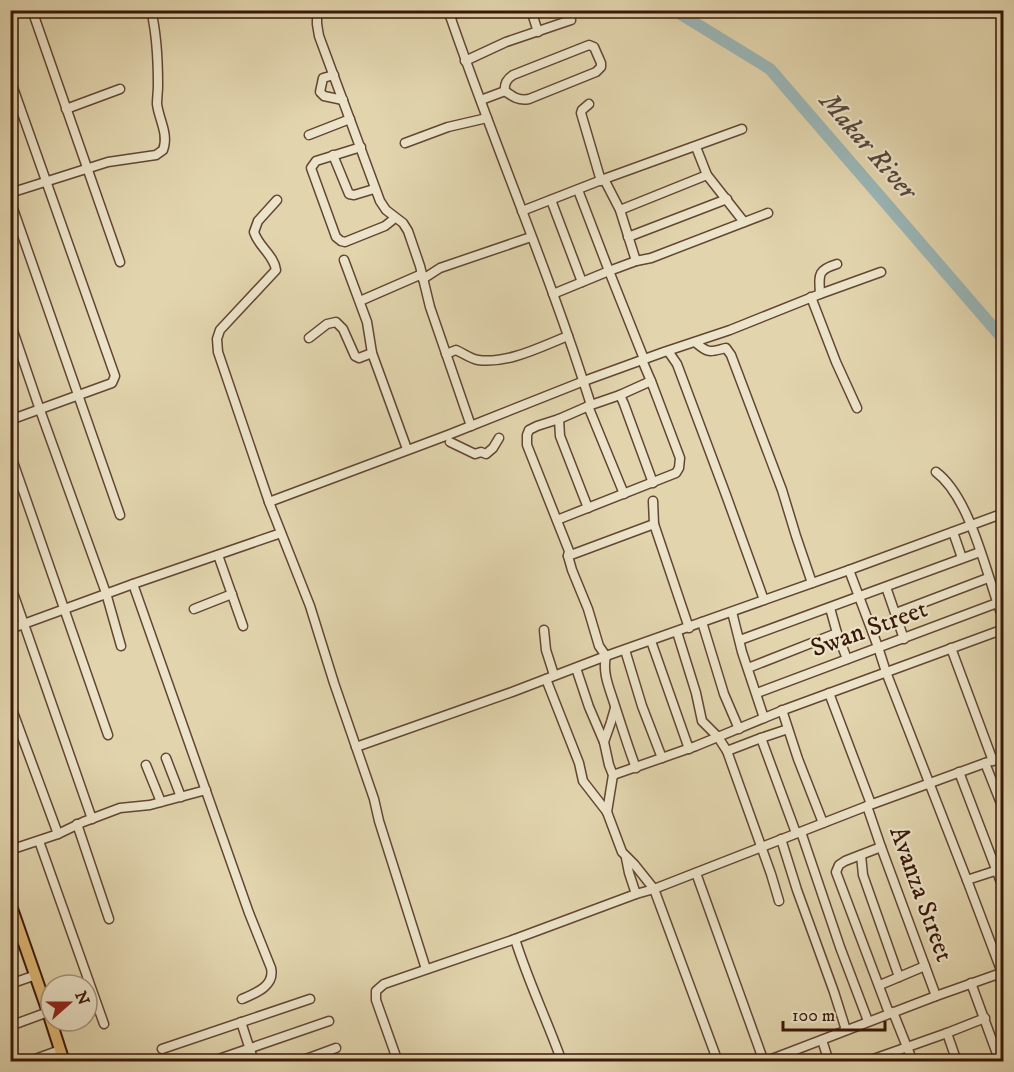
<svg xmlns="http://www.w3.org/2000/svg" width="1014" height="1072" font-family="'IM FELL DW Pica',serif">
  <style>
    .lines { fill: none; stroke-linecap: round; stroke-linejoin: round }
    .river { stroke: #9ab6b6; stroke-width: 12 }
    .minor-casing { stroke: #634632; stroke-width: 11 }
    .major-casing { stroke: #391708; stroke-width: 14 }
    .minor { stroke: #ece4ca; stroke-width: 8 }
    .major { stroke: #e1ba77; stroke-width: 10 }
    .labels { text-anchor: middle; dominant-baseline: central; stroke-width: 4.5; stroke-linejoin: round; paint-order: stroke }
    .street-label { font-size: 26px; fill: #391708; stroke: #ece4ca }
    .water-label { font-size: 27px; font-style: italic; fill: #56473c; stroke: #ece4ca }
  </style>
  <rect width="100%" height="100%" fill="#e2d5ae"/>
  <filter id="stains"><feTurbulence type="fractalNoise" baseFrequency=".00333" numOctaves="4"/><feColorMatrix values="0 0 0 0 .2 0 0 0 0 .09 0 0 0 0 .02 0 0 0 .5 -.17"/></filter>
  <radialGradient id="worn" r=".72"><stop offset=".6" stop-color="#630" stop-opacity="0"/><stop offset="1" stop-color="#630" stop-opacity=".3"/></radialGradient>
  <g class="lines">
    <polyline class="river" points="674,10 770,69 1004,340"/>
    <g class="minor-casing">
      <g id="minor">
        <polyline points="32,10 120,262"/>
        <polyline points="317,10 317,24 319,36 380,201 386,210 403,223 408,231 420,266 430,307 471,426"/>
        <path d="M448 10C493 142 549 271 591 405L620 395 624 404 653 483"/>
        <polyline points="531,10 538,32"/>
        <polyline points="450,16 465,10"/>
        <path d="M589 45 594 47 601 63V67L596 72 529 99C519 101 513 97 505 91 504 83 507 79 513 75Z"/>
        <polyline points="465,61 506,42 571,20"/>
        <polyline points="334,75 323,78 320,92 324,96 343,100"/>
        <polyline points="10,79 115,376 112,383 10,420"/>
        <polyline points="481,100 505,91"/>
        <polyline points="589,104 582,110 581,113 601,181"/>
        <polyline points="66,109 120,89"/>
        <polyline points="309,135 350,119"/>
        <polyline points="405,143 448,127 487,118"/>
        <polyline points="361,147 316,161 311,168 336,237 341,241 345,242 385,226 395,218"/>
        <polyline points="696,147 707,175 744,222"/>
        <polyline points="333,155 349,194 354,195 374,189"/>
        <polyline points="604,179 620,210 636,261"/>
        <path d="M10 193 108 162 156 155 163 150C169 134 159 120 157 104 157 98 158 92 158 85 158 60 157 35 151 10"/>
        <polyline points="10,200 120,515"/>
        <path d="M277 200 258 221 254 232C258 246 274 255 276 270L220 330 217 339 218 352 269 502 310 606 334 683 374 799 379 821 426 969"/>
        <polyline points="551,200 582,282"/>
        <polyline points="620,210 707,175"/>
        <polyline points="522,211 604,179 742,129"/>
        <polyline points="628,237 727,199"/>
        <polyline points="344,260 367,322 372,353 407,449"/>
        <polyline points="423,279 440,268 531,237"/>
        <polyline points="553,294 609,271 578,190"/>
        <path d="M820 294C819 275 817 270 837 264"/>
        <polyline points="811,297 836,362 857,408"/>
        <polyline points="360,301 422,274"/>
        <polyline points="10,322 40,410 106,593 121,646"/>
        <polyline points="309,338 327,324 336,322 343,329 355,356 359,358 372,353"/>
        <path d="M695 342C709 354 709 352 726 348L731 355 782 490 796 536 812 583"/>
        <polyline points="668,351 677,364 726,495 764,600"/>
        <path d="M446 354 456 350C463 353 471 359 478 360 508 364 540 347 568 336"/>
        <polyline points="644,359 609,271 636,261 651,258 768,213"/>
        <polyline points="642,360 651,381"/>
        <path d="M591 405 559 419 537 426 529 430 527 435V445L569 551 568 556 572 570 588 609 599 646 606 656C602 674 610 689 615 706 622 727 628 747 636 768"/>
        <polyline points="588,406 624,494"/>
        <polyline points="559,419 560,436 588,508"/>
        <polyline points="450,442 475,454 481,452 486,454 493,448 499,438"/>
        <polyline points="10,453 108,735"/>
        <path d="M936 472C972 499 987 579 1004 621"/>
        <polyline points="653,501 654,524 689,628"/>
        <polyline points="269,502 448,435 584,381 664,352 730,330 820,294 881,272"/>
        <polyline points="999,515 1004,526"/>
        <polyline points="557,520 676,473 679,468 680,458 651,381 620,395"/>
        <polyline points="953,532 962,558"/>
        <polyline points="218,555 243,626"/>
        <polyline points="568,556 654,524"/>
        <polyline points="849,570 878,647 886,672 967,880 1004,978"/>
        <polyline points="10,584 92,819"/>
        <path d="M133 584 249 913 271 968C275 986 256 993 242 999"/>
        <polyline points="886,587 904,639"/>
        <polyline points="830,608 837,633 847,659"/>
        <polyline points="194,609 232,594"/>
        <polyline points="732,612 742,652 764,718 786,709 1004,629"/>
        <polyline points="896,613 988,578"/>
        <polyline points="702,622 724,694 739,729"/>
        <polyline points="10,629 133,584 281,533"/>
        <polyline points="544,630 546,650 554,675"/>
        <polyline points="677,632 696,693 702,721 718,737 727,751 771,874 779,901"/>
        <polyline points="740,640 980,552"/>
        <polyline points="651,641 689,749"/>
        <polyline points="951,648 993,761"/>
        <polyline points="625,650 642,706 662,758"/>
        <polyline points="576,668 589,707 604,742"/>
        <polyline points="748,668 837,633"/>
        <polyline points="546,679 579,763 583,781 607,812"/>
        <polyline points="757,693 997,603"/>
        <polyline points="829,693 871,804"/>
        <polyline points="10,704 58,834"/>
        <polyline points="615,708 611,722 604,742 609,765 613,775 607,812 622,852 634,864 654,889 718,1062"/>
        <polyline points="782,710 798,759 823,823"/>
        <polyline points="788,729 761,738 796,833"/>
        <polyline points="356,747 512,692 606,656 849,570 1004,513"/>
        <polyline points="727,751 761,738"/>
        <polyline points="166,758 181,797"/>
        <polyline points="985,763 1004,811"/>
        <polyline points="146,765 161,802"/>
        <polyline points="959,772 1004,890"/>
        <polyline points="613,775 696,746 764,718"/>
        <polyline points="867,806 881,847 936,996"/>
        <polyline points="77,824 109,919"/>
        <polyline points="801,832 840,947 868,1021"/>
        <polyline points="781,839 797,890 834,992 846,1030"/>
        <polyline points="39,841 104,1024"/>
        <polyline points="881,847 845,861 839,865 836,872 889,1013"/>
        <polyline points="10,850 58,834 83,822 120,808 150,805 206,790"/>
        <polyline points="861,855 863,875 899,977"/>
        <polyline points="626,858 629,873 636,894"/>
        <polyline points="696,873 764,1062"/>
        <polyline points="967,880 1004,868"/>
        <path d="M515 939C528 981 547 1020 562 1062"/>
        <polyline points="10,941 22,937"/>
        <polyline points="971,983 1000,1062"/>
        <polyline points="10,984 36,975"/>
        <polyline points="880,985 925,966"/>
        <polyline points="893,1012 913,1062"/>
        <polyline points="241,1022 254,1062"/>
        <polyline points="10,1026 48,1012"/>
        <polyline points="947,1033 957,1062"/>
        <polyline points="822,1040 829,1062"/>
        <polyline points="162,1049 310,999"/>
        <polyline points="27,1062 60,1050"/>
        <polyline points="210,1062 329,1021"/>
        <polyline points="298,1062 336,1048"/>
        <polyline points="398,1062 376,1000 376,991 384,984 515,939 636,894 654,889 867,806 985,763 1004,757"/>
        <polyline points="764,1062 936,996 1004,972"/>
        <polyline points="865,1062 947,1033 985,1018"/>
      </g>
    </g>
    <g class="major-casing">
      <polyline id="major" points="10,903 48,1012 64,1062"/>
    </g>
    <use href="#minor" class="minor"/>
    <use href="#major" class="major"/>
  </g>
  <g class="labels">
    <g class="street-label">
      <text transform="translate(869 629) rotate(-20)">Swan Street</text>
      <text transform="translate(921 894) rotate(70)">Avanza Street</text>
    </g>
    <g class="water-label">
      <text transform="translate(868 146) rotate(49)">Makar River</text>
    </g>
  </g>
  <rect width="1014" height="1072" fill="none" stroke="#e2d5ae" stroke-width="36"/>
  <rect x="12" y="12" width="990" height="1048" fill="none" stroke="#391708" stroke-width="3"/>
  <rect x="18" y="18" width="978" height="1036" fill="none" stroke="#391708" stroke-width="1.5"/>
  <g transform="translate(69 1003) rotate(69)"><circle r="28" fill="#ece4ca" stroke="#a4927c" stroke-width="1.5"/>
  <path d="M0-4.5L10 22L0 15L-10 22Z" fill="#8f2418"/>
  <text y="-9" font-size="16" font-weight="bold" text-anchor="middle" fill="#391708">N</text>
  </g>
  <path d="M783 1021v9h102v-9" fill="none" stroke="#391708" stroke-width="3"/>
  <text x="792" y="1021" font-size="18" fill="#391708" stroke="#ece4ca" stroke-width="4.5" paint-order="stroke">100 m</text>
  <rect width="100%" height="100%" filter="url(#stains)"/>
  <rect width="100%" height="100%" fill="url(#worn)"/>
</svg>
